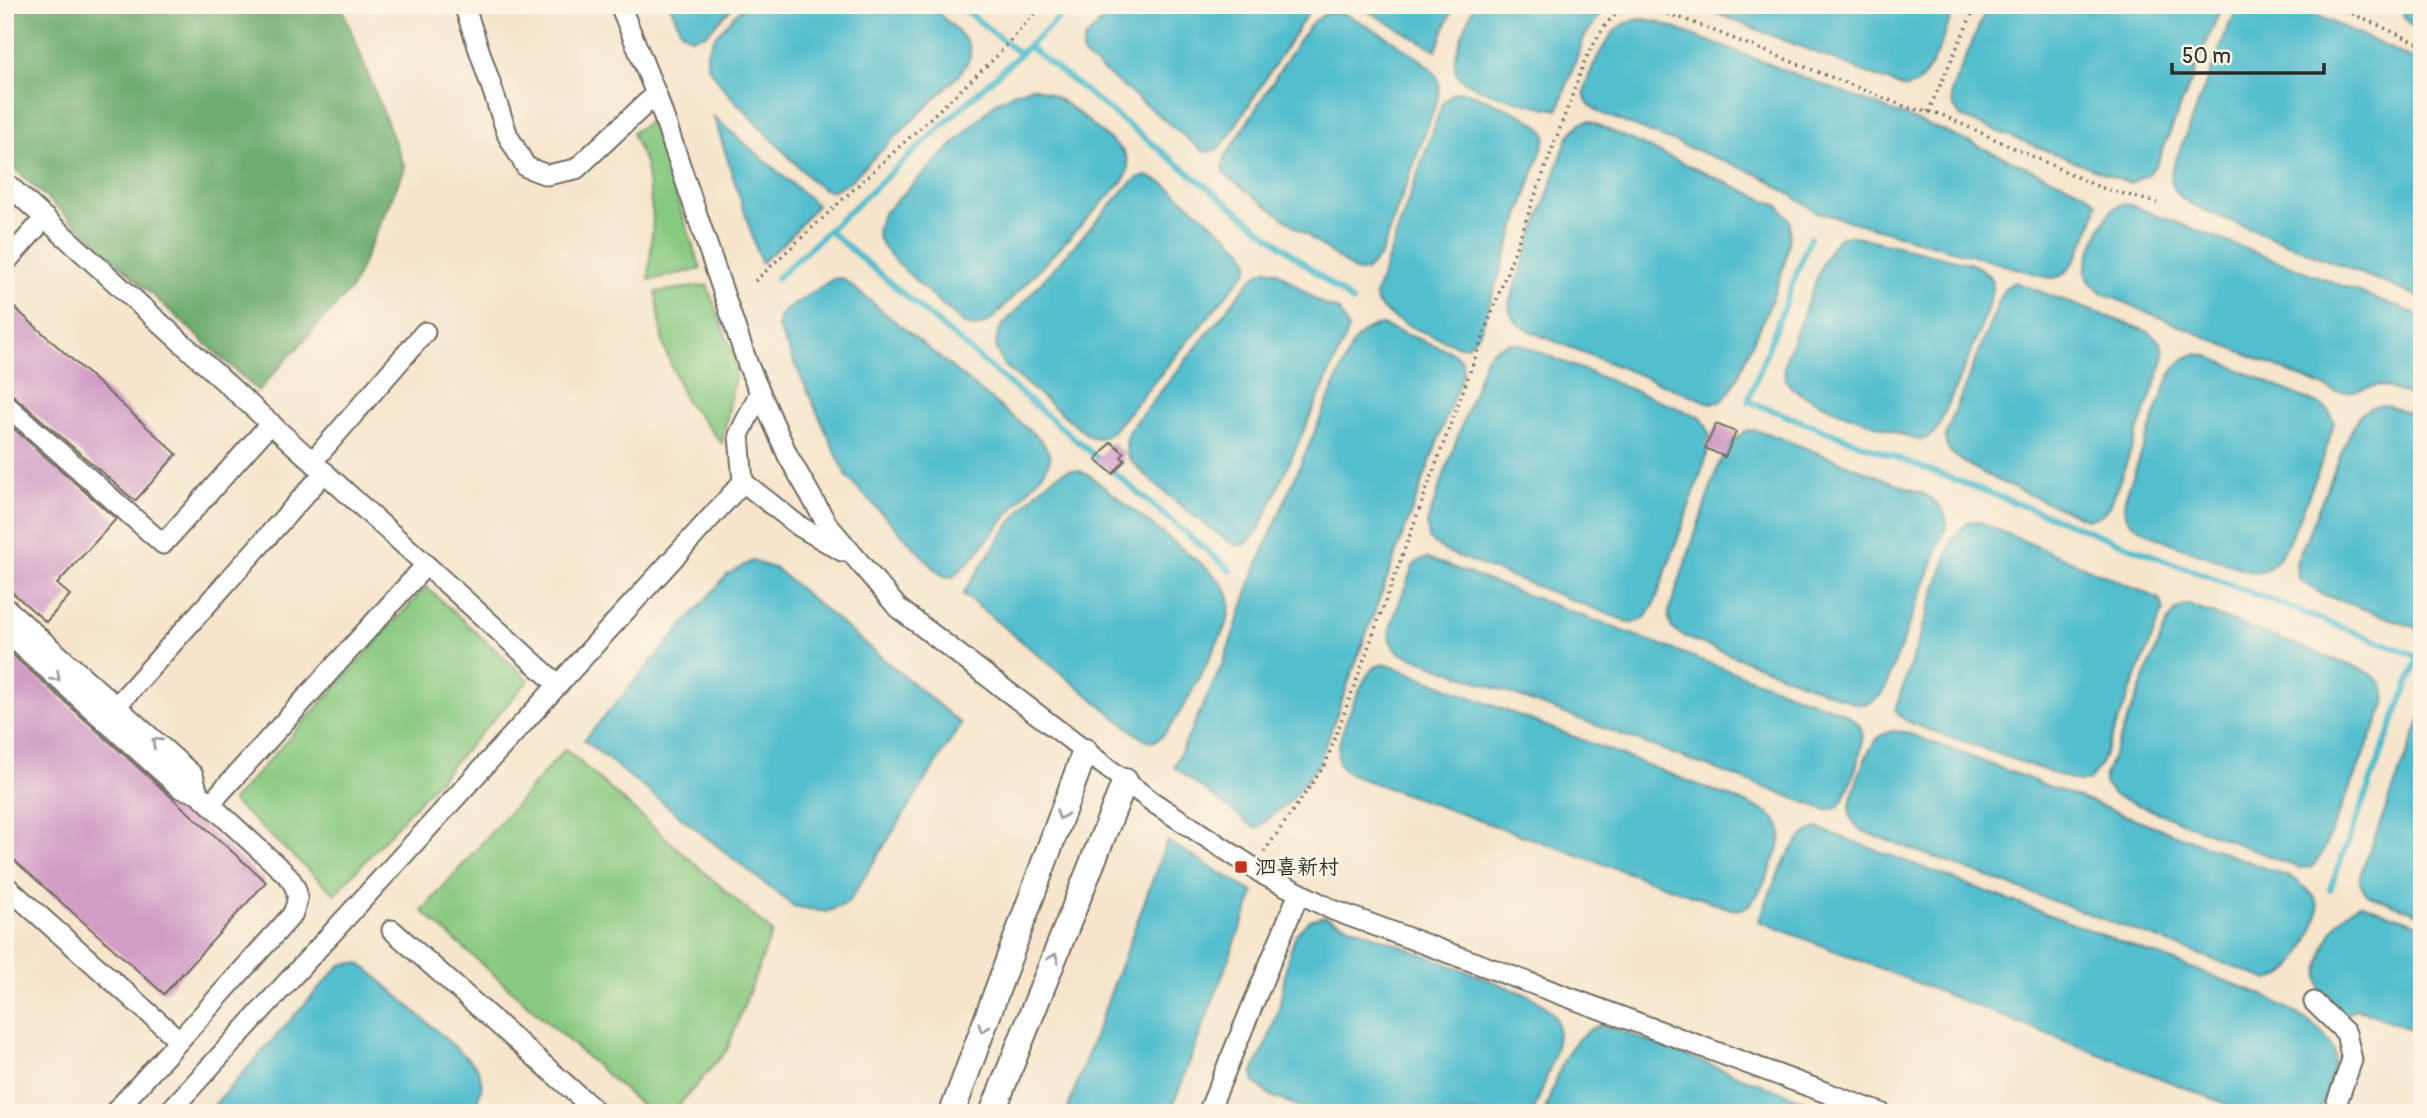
<svg xmlns="http://www.w3.org/2000/svg" width="2427" height="1118" font-family="Pangolin,'LXGW WenKai TC',sans-serif">
  <style>
    .green { fill: #88c981; stroke: #5a7a56; stroke-width: 2 }
    .forest { fill: #6ead6f; stroke: #4c6c4d; stroke-width: 2 }
    .water { fill: #53bece; stroke: #3f747c; stroke-width: 2 }
    .lines { fill: none; stroke-linecap: round; stroke-linejoin: round }
    .stream { stroke: #53bece; stroke-width: 6 }
    .building { fill: #d19dc6 }
    .minor-casing { stroke: #726c63; stroke-width: 23 }
    .major-casing { stroke: #726c63; stroke-width: 28 }
    .path { stroke: #726c63; stroke-width: 3.5; stroke-dasharray: 2 5; stroke-linecap: butt }
    .minor { stroke: #fff; stroke-width: 19 }
    .major { stroke: #fff; stroke-width: 24 }
    .oneway { stroke: #a0a0a0 }
    .poi-dot { fill: #c8321e; stroke: #fcf5e5; stroke-width: 2.5 }
    .labels { text-anchor: middle; dominant-baseline: central; stroke-width: 5; stroke-linejoin: round; paint-order: stroke }
    .poi-label { font-size: 21px; fill: #2b2b2b; stroke: #fcf5e5; text-anchor: start }
  </style>
  <rect width="100%" height="100%" fill="#fcf5e5"/>
  <filter id="ink" filterUnits="userSpaceOnUse"><feTurbulence type="fractalNoise" baseFrequency=".0143" numOctaves="2"/><feDisplacementMap in="SourceGraphic" scale="14" xChannelSelector="R" yChannelSelector="G"/><feConvolveMatrix kernelMatrix="1 2 1 2 8 2 1 2 1" color-interpolation-filters="sRGB"/></filter>
  <filter id="wash" filterUnits="userSpaceOnUse"><feTurbulence type="fractalNoise" baseFrequency=".00686" numOctaves="4" result="noise"/><feDisplacementMap in="SourceGraphic" scale="28" xChannelSelector="R" yChannelSelector="G"/><feGaussianBlur stdDeviation="1.57" result="paint"/><feColorMatrix in="noise" values="0 0 0 0 0 0 0 0 0 0 0 0 0 0 0 0 0 1.4 0 .05"/><feComposite in="paint" operator="in"/></filter>
  <g filter="url(#wash)">
    <rect width="100%" height="100%" fill="#f6e5cc"/>
    <g class="green">
      <polygon points="650,121 701,269 649,280 653,218 646,165 632,133"/>
      <polygon points="707,285 737,365 722,443 685,400 663,344 656,292"/>
      <polygon points="426,587 529,680 335,894 232,801"/>
      <polygon points="565,749 772,932 727,1050 672,1113 650,1113 422,911"/>
    </g>
    <polygon class="forest" points="5,5 341,5 405,168 351,289 258,391 5,160"/>
    <g class="water">
      <polygon points="670,5 735,5 706,34 691,38 681,31"/>
      <path d="M744 5H928C939 15 967 35 970 49 972 59 964 67 959 75L849 182 832 191 824 189 813 182 725 90 707 65V53L714 38Z"/>
      <path d="M1117 5H1313L1227 139C1220 148 1215 154 1203 151L1085 56 1082 51 1085 39Z"/>
      <polygon points="1357,5 1454,5 1436,50"/>
      <path d="M1474 5H1606L1584 38 1558 110C1537 105 1457 92 1455 68 1453 52 1469 21 1474 5Z"/>
      <path d="M1695 5H1955C1946 28 1932 86 1905 88Z"/>
      <path d="M1988 5H2222L2157 164 2148 175 2130 183 1963 118C1954 109 1951 104 1951 92Z"/>
      <path d="M2240 5H2294L2422 63V298L2201 209C2183 200 2170 194 2171 172L2230 23Z"/>
      <path d="M2402 5H2422V31C2410 26 2401 19 2402 5Z"/>
      <path d="M1338 12C1359 19 1427 58 1437 77 1441 84 1439 91 1438 98L1380 256 1366 271 1357 272 1225 175 1223 167 1225 158 1299 40 1313 22 1325 14Z"/>
      <path d="M1643 19 1658 22 1939 129 2086 193 2097 203C2096 217 2077 263 2065 273 2061 277 2056 278 2050 278L1815 211 1762 176 1600 113C1594 108 1587 105 1585 97 1582 82 1606 39 1617 29 1624 22 1633 20 1643 19Z"/>
      <path d="M1032 87C1062 94 1094 128 1119 147 1130 159 1131 167 1123 181L993 318C983 326 976 330 964 324 947 308 882 255 878 236 876 228 880 221 883 214L995 103 1015 92Z"/>
      <path d="M1455 92H1467C1485 100 1541 118 1546 136L1480 332 1468 346H1459C1438 337 1378 319 1375 296L1439 113 1443 102Z"/>
      <polygon points="714,117 817,205 789,238 761,263"/>
      <path d="M1589 121 1779 206 1790 220C1792 262 1767 311 1750 348 1742 366 1736 386 1722 401L1710 403 1534 333C1519 326 1510 321 1509 303L1568 137 1581 123Z"/>
      <path d="M1147 176 1165 184 1243 249 1249 262 1248 269 1114 430C1106 437 1100 440 1089 436L1005 366C995 352 993 341 1002 326L1126 188 1138 178Z"/>
      <path d="M2125 203 2422 316V399L2380 385 2349 392H2336L2104 294C2096 288 2084 280 2086 268 2086 259 2105 218 2111 211 2115 207 2120 205 2125 203Z"/>
      <path d="M1850 235 1972 264C1980 268 1989 273 1992 282 1996 303 1949 401 1939 426 1932 436 1927 441 1915 439 1888 429 1806 403 1789 385 1784 378 1784 372 1784 364L1823 262 1832 246 1840 238Z"/>
      <path d="M1268 269 1276 271 1322 304 1339 310 1349 330 1258 532 1244 545H1236C1219 537 1132 469 1127 454 1125 447 1127 439 1128 432L1249 282 1259 273Z"/>
      <polygon points="842,278 1041,440 1051,456 1046,469 969,562 953,577 943,576 936,570 847,477 778,327 779,317 783,312 833,279"/>
      <path d="M2014 282 2149 332C2159 340 2165 346 2164 360L2114 496C2108 509 2102 519 2086 519 2060 507 1957 468 1947 447 1944 441 1946 436 1947 431L2000 299 2005 288Z"/>
      <path d="M1382 325 1452 352 1462 360 1463 372 1318 765 1290 801 1256 829 1174 767 1223 663 1256 568 1352 345C1361 333 1367 327 1382 325Z"/>
      <path d="M1508 343 1519 344 1700 417C1713 433 1710 440 1706 459L1654 605C1648 615 1644 621 1631 623L1445 551 1429 539 1427 523 1486 357 1494 349Z"/>
      <path d="M2197 354 2208 356 2320 405 2328 410 2334 422C2329 446 2291 548 2274 564 2269 569 2262 571 2255 573 2230 564 2142 537 2128 519 2123 512 2124 506 2125 498L2170 375C2178 364 2183 357 2197 354Z"/>
      <polygon points="2384,405 2422,417 2422,630 2322,594 2298,579 2296,563 2348,437 2359,416 2371,407"/>
      <path d="M1754 430 1767 433 1926 495C1939 504 1947 510 1946 527L1884 691C1876 701 1869 705 1857 704L1690 639C1676 633 1667 629 1669 612L1719 463 1734 440 1744 432Z"/>
      <path d="M1069 470H1077L1089 475 1211 572C1230 591 1233 598 1227 624 1215 645 1175 734 1155 741 1149 743 1145 740 1140 737L963 594C985 561 1032 480 1069 470Z"/>
      <polygon points="1977,521 2158,598 2161,602 2163,611 2100,766 2089,781 2078,782 1913,724 1898,715 1895,710 1953,538 1968,522"/>
      <path d="M1427 558 1844 713C1850 717 1857 721 1861 728 1868 742 1847 797 1837 808L1826 810 1400 653C1391 645 1388 640 1390 628L1413 566 1420 560Z"/>
      <polygon points="752,561 776,569 961,724 848,903 826,912 793,906 584,740 727,575"/>
      <path d="M2188 605 2368 672C2381 681 2387 687 2385 704L2322 854 2312 867 2299 868 2115 796 2104 784 2105 775 2167 623C2173 614 2177 607 2188 605Z"/>
      <path d="M1386 664 1763 810C1771 816 1779 821 1781 831 1783 846 1760 898 1747 906 1742 910 1737 910 1731 909L1357 777C1351 774 1342 771 1339 764 1331 751 1360 682 1371 671 1375 666 1380 665 1386 664Z"/>
      <path d="M2422 716V915L2373 897C2364 892 2359 886 2360 875Z"/>
      <path d="M1893 731 1905 732 2294 879C2303 886 2317 895 2318 907 2320 920 2301 957 2292 967 2286 974 2278 978 2269 980L1862 831C1856 826 1851 823 1850 814 1848 800 1866 753 1875 742 1880 735 1885 733 1893 731Z"/>
      <path d="M1817 828 2261 994C2282 1006 2338 1031 2335 1060 2334 1077 2324 1096 2319 1112L2249 1113 1759 921C1771 893 1787 838 1817 828Z"/>
      <polygon points="1167,841 1254,893 1170,1113 1066,1113"/>
      <path d="M2361 904 2422 925V1034L2356 1008 2343 1018C2334 1010 2325 1004 2321 993 2311 967 2334 912 2361 904Z"/>
      <path d="M1324 916 1530 996C1539 1002 1550 1008 1555 1017 1567 1036 1540 1092 1533 1113H1316L1274 1097 1263 1090 1254 1082 1253 1072 1268 1040 1279 1008 1288 958 1296 934 1310 920Z"/>
      <path d="M348 963H358L370 971 476 1066C486 1086 481 1093 471 1113H207L339 966Z"/>
      <path d="M1601 1025 1616 1029 1805 1101 1823 1113H1544C1557 1080 1564 1037 1601 1025Z"/>
    </g>
    <g class="lines">
      <g class="stream">
        <polyline points="959,5 1020,54"/>
        <polyline points="1028,46 1353,302"/>
        <polyline points="828,230 1102,462"/>
        <polyline points="1810,238 1748,401 2422,658"/>
        <polyline points="777,278 1073,5"/>
        <polyline points="1110,469 1230,570"/>
        <polyline points="2330,889 2418,657"/>
      </g>
    </g>
    <g id="blocks">
      <g class="building">
        <polygon points="5,299 177,454 135,501 13,395 5,392"/>
        <polygon points="5,421 116,519 57,584 70,595 46,622 5,586"/>
        <polygon points="1716,424 1736,432 1725,457 1705,448"/>
        <polygon points="1111,442 1124,453 1121,457 1125,460 1113,474 1096,460"/>
        <polygon points="5,648 266,882 164,994 5,852"/>
      </g>
    </g>
  </g>
  <g filter="url(#ink)">
    <use href="#blocks" fill-opacity="0" stroke="#726c63" stroke-width="2"/>
    <g class="lines">
      <g class="minor-casing">
        <g id="minor">
          <polyline points="464,5 508,136 526,167 547,175 576,169 656,94"/>
          <polyline points="620,5 656,94 748,365 788,456 827,524 898,608 1101,763 1154,803 1266,876 1333,910 1881,1113"/>
          <polyline points="5,182 557,684"/>
          <polyline points="5,263 45,218"/>
          <polyline points="760,392 739,435 743,482 799,526 842,551"/>
          <polyline points="5,404 163,544 271,423"/>
          <polyline points="313,461 425,332"/>
          <polyline points="5,607 193,775 198,793"/>
          <path d="M5 631 180 788 198 793 287 875C299 889 300 899 292 915L114 1113"/>
          <polyline points="104,720 325,472"/>
          <polyline points="210,804 426,565"/>
          <polyline points="5,885 179,1040"/>
          <polyline points="392,930 598,1113"/>
          <polyline points="2314,1002 2346,1033 2352,1060 2333,1113"/>
          <polyline points="168,1113 743,482"/>
          <polyline points="1208,1113 1299,893"/>
        </g>
      </g>
      <g class="major-casing">
        <g id="major">
          <polyline points="952,1113 1085,751"/>
          <polyline points="992,1113 1125,781"/>
        </g>
      </g>
      <g class="path">
        <polyline points="2333,5 2422,45"/>
        <polyline points="1928,112 1976,5"/>
        <polyline points="755,281 995,58 1042,5"/>
        <path d="M1264 852 1325 765 1584 63C1614 4 1619 0 1684 19L1909 108 1940 114 2099 187 2157 203"/>
      </g>
      <use href="#minor" class="minor"/>
      <use href="#major" class="major"/>
    </g>
    <defs><path id="oneway-chevron" d="M-2-3.5L2.5 0L-2 3.5" fill="none" stroke-width="1.6" stroke-linecap="round" stroke-linejoin="round" transform="scale(1.75)"/></defs>
    <g class="oneway">
      <use href="#oneway-chevron" transform="translate(56 677) rotate(42)"/>
      <use href="#oneway-chevron" transform="translate(156 742) rotate(-138)"/>
      <use href="#oneway-chevron" transform="translate(1061 815) rotate(110)"/>
      <use href="#oneway-chevron" transform="translate(1054 958) rotate(-68)"/>
      <use href="#oneway-chevron" transform="translate(983 1028) rotate(110)"/>
    </g>
  </g>
  <rect class="poi-dot" x="1234" y="860" width="14" height="14" rx="3.5"/>
  <g class="labels">
    <g class="poi-label">
      <text x="1255" y="867">泗喜新村</text>
    </g>
  </g>
  <rect width="2427" height="1118" fill="none" stroke="#fcf5e5" stroke-width="28"/>
  <path d="M2172 63v10h152v-10" fill="none" stroke="#2b2b2b" stroke-width="3.5"/>
  <text x="2182" y="63" font-size="21" fill="#2b2b2b" stroke="#fcf5e5" stroke-width="5" paint-order="stroke">50 m</text>
</svg>
